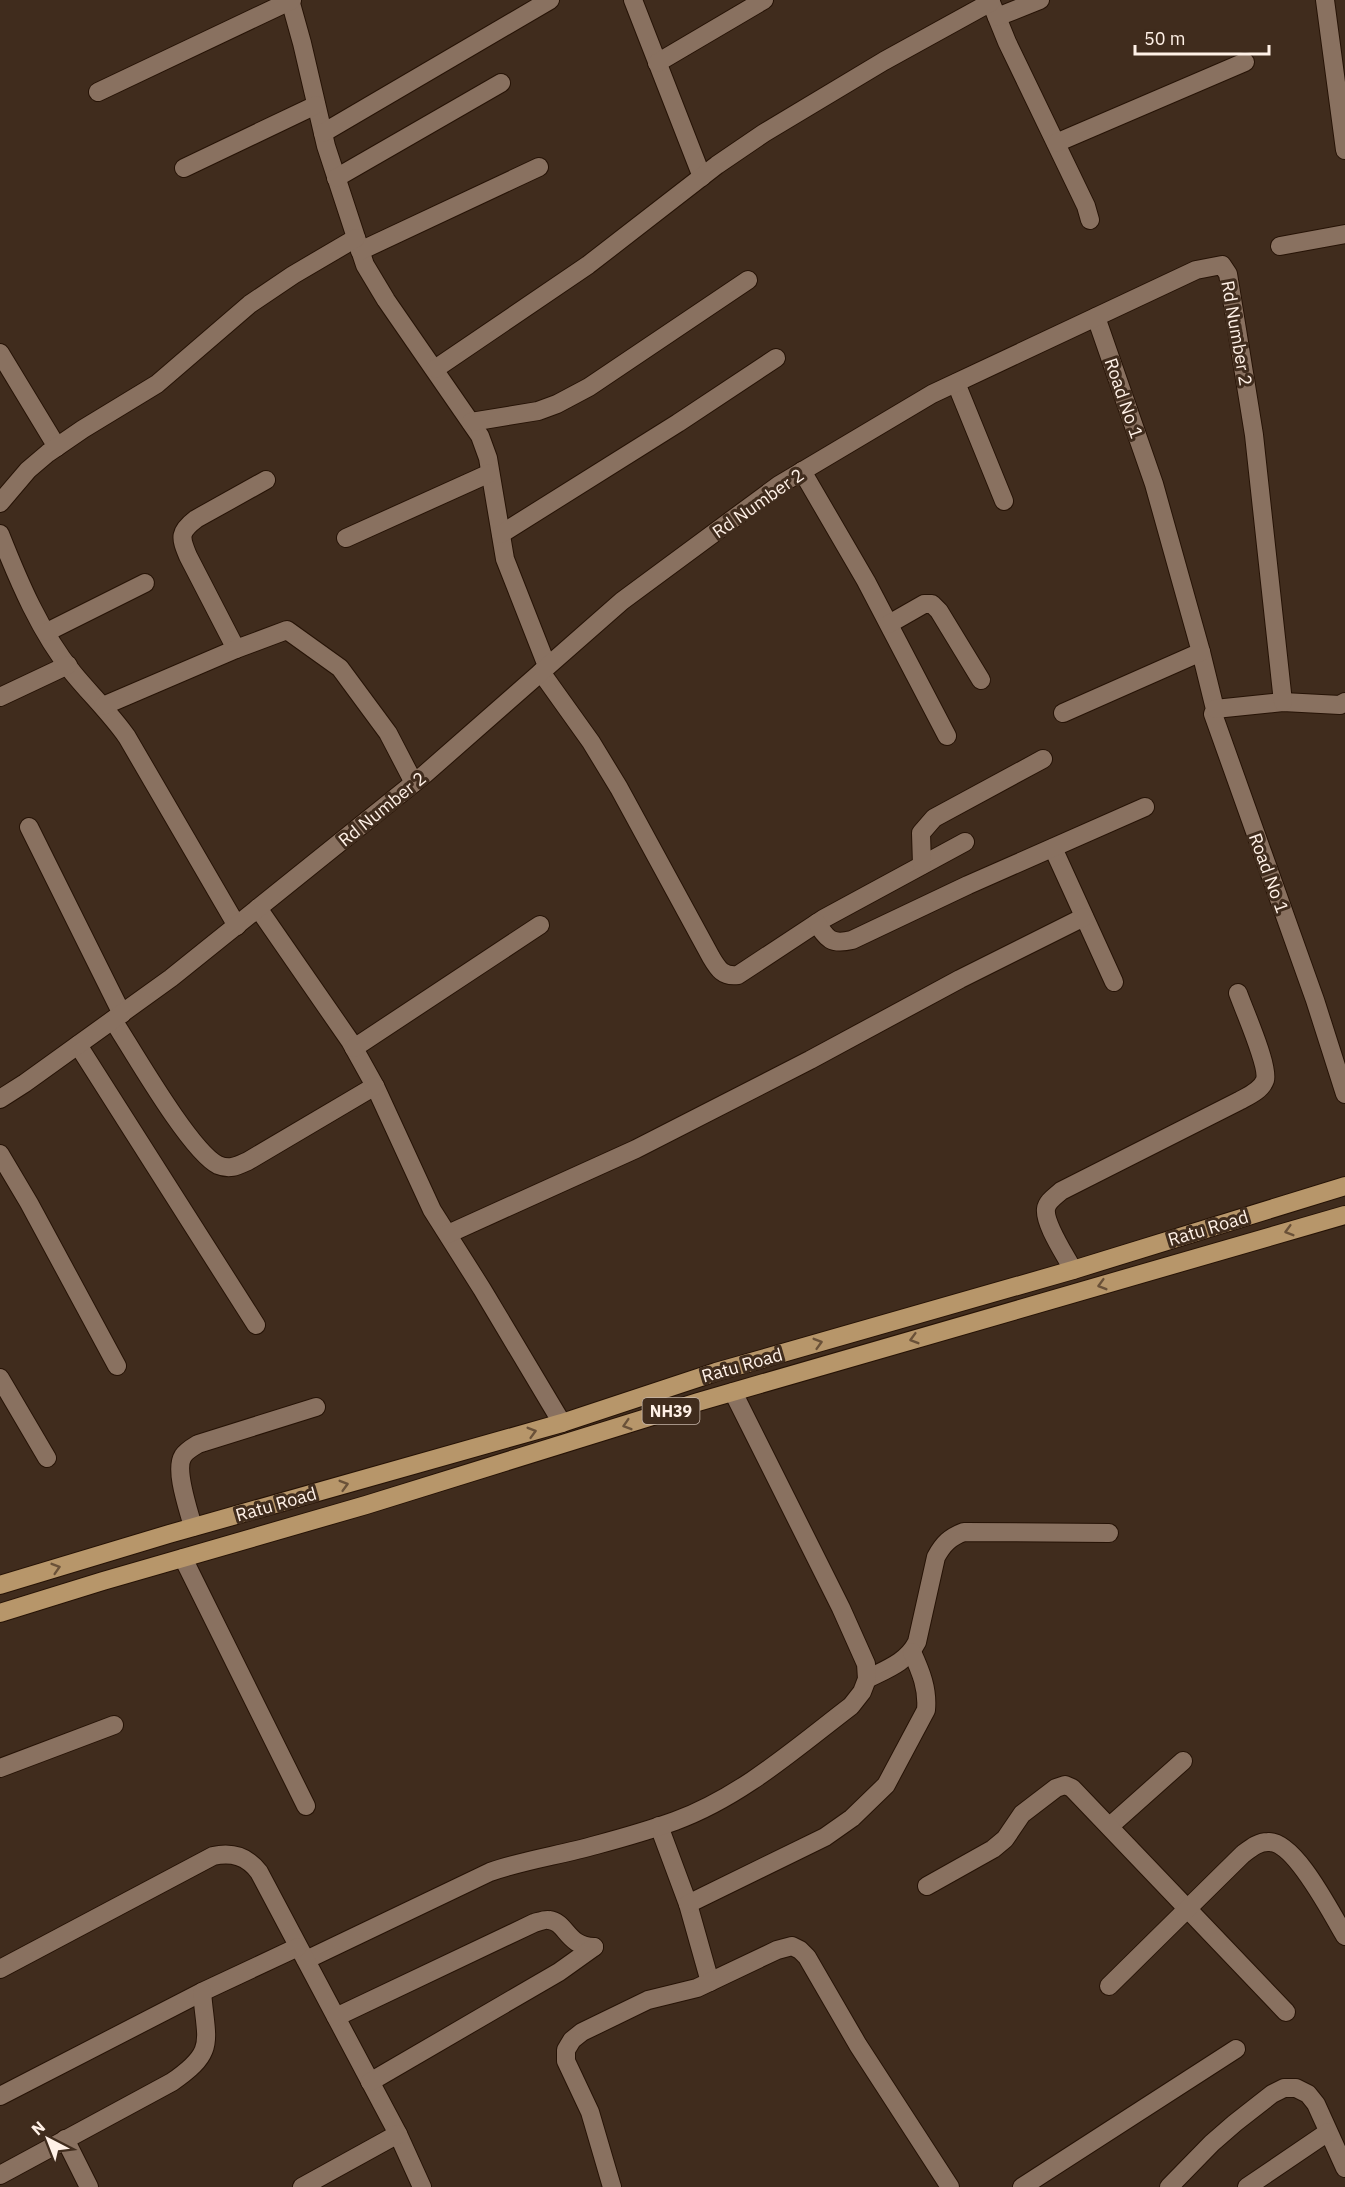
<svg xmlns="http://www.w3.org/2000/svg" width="1345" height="2187" font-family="'IBM Plex Sans',sans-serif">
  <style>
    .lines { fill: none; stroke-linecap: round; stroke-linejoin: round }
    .minor-casing { stroke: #261306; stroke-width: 20 }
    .major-casing { stroke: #261306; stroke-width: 20 }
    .minor { stroke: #897160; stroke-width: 18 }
    .major { stroke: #b7966a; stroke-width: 18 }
    .oneway { stroke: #6a5138 }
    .labels { text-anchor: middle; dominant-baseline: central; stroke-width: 6; stroke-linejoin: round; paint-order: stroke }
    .shield { fill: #402c1d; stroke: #c6b6aa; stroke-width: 1.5 }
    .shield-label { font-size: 16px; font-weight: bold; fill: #fff1e7 }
    .street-label { font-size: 18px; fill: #fff1e7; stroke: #402c1d }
  </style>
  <rect width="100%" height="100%" fill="#402c1d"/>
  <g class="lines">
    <g class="minor-casing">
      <g id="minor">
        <polyline points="290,0 302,43 326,146 365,265 386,300 480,436 488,458 505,559 547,666"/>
        <polyline points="633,0 702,177"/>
        <polyline points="990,0 1007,42 1086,206 1090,220"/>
        <polyline points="1325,0 1345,150"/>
        <polyline points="997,17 1040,0"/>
        <polyline points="657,63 764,0"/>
        <polyline points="98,92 292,0"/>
        <polyline points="323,133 550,0"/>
        <polyline points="1056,143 1245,62"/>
        <polyline points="184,168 316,105"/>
        <polyline points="336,178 501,83"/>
        <polyline points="1280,246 1345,234"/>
        <polyline points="360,251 539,167"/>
        <polyline points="0,353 57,447"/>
        <polyline points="435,369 588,265 717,165 764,133 884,61 991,2"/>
        <polyline points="956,383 1004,501"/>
        <polyline points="471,422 538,411 557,404 589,387 748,280"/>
        <polyline points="802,471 866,581 947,736"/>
        <polyline points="0,503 28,470 48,453 83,429 157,384 250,304 293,275 356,238"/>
        <path d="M0 534C19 582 40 632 73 673 91 695 111 714 127 737L237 926"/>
        <polyline points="501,534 678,423 776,358"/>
        <polyline points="346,538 490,473"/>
        <polyline points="889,624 924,604 932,604 939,611 981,680"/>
        <polyline points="47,632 145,583"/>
        <path d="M236 649 188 556C180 537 179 532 196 519L266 480"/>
        <polyline points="1201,652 1215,709 1213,714 1315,1000 1345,1094"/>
        <path d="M541 672 591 742 619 788 711 957C718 969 723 977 738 975L823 919 965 842"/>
        <polyline points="0,697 68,665"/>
        <polyline points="103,706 236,649 287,630 340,668 388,733 414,783"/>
        <polyline points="1215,709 1283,702 1340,705 1345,702"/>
        <polyline points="1063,713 1201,652 1154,484 1096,317"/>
        <polyline points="29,827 122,1014"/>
        <polyline points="1053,848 1114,982"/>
        <polyline points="922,865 921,833 934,818 1043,759"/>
        <polyline points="258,908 350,1041 375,1086 432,1210 482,1289 562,1423"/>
        <path d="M817 923C827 939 831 945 852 940L968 885 1145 807"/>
        <path d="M113 1020C133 1051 190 1151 218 1165 230 1170 237 1166 248 1161L375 1086"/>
        <polyline points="78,1045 256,1325"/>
        <polyline points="354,1048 540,925"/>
        <polyline points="0,1099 25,1083 171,978 425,774 622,601 779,485 932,394 1196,270 1222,265 1228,274 1254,435 1283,702"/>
        <polyline points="0,1154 29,1203 117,1366"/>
        <polyline points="448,1234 636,1149 810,1060 960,979 1084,917"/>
        <path d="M1073 1270C1066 1256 1044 1224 1046 1209 1047 1201 1056 1196 1061 1191L1239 1101C1248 1096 1261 1091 1265 1080 1269 1066 1244 1010 1238 993"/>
        <polyline points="0,1378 47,1458"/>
        <path d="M193 1527C189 1511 174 1470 183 1456 186 1451 193 1447 198 1444L316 1407"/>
        <polyline points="183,1558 306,1806"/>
        <path d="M867 1679C887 1669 907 1662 917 1642L936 1557C943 1544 950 1537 964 1532L1109 1533"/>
        <polyline points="0,1768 114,1725"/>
        <polyline points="659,1826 688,1904 710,1982"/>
        <polyline points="1110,1826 1183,1761"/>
        <polyline points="927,1886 993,1849 1005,1839 1022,1814 1056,1788 1065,1785 1072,1788 1286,2012"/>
        <path d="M688 1904 825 1837 852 1818 886 1785 926 1710C928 1689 921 1672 912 1652"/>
        <path d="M306 1960 490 1872C524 1860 561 1855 596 1845 622 1838 650 1830 675 1821 741 1797 796 1748 851 1706L862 1692 867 1679 866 1664 841 1608 733 1392"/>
        <path d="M0 1969 213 1856C232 1852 247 1856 259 1872L398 2134 422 2187"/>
        <path d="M1109 1986 1243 1854C1251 1848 1258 1842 1268 1842 1295 1840 1332 1915 1345 1936"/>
        <path d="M336 2017 534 1923C538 1922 545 1919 549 1920 567 1922 566 1946 594 1947"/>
        <polyline points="370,2082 559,1972 594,1947"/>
        <polyline points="0,2096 202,1992 298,1947"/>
        <polyline points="65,2139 89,2187"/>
        <path d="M0 2175 172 2082C217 2051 206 2042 202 1992"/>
        <polyline points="302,2187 398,2134"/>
        <polyline points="612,2187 590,2112 566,2061 566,2050 572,2040 582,2032 648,2000 697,1988 777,1950 792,1946 800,1950 807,1957 858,2045 950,2187"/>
        <polyline points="1022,2187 1236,2049"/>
        <polyline points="1169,2187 1212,2143 1235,2123 1272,2094 1284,2088 1296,2088 1308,2094 1316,2104 1345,2168"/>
        <polyline points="1247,2187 1328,2132"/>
      </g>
    </g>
    <g class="major-casing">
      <g id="major">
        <polyline points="0,1585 169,1534 562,1423 716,1372 1073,1270 1345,1186"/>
        <polyline points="0,1613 103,1581 366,1505 698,1402 1345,1215"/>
      </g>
    </g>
    <use href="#minor" class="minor"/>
    <use href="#major" class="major"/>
  </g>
  <defs><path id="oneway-chevron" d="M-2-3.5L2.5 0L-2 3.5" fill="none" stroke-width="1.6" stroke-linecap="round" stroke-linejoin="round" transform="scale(1.5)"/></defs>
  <g class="oneway">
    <use href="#oneway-chevron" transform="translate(1289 1231) rotate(164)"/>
    <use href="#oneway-chevron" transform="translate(1102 1285) rotate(164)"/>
    <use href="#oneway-chevron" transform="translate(914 1339) rotate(164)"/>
    <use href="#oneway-chevron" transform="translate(818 1343) rotate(-16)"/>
    <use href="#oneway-chevron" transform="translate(627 1425) rotate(163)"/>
    <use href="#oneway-chevron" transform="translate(532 1432) rotate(-16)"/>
    <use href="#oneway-chevron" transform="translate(344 1485) rotate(-16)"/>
    <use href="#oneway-chevron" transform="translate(56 1568) rotate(-17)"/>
  </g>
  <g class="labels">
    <rect class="shield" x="642.5" y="1398" width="57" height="26" rx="4.5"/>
    <g class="shield-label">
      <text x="671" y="1411">NH39</text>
    </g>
    <g class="street-label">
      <text transform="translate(1237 333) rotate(80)">Rd Number 2</text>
      <text transform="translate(1124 398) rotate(71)">Road No 1</text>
      <text transform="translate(758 503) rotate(-35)">Rd Number 2</text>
      <text transform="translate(382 809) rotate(-39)">Rd Number 2</text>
      <text transform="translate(1269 873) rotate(70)">Road No 1</text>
      <text transform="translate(1208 1228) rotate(-17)">Ratu Road</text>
      <text transform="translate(742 1365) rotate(-16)">Ratu Road</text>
      <text transform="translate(276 1504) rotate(-16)">Ratu Road</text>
    </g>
  </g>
  <g transform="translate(48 2139) rotate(318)" stroke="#402c1d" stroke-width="4.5" paint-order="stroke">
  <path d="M0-4.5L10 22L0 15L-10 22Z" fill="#fff1e7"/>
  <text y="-9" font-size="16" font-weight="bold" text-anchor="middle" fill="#fff1e7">N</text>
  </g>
  <path d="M1135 45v9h134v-9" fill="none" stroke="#fff1e7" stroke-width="3"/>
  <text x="1144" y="45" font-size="18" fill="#fff1e7" stroke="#402c1d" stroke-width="4.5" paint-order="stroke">50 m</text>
</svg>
